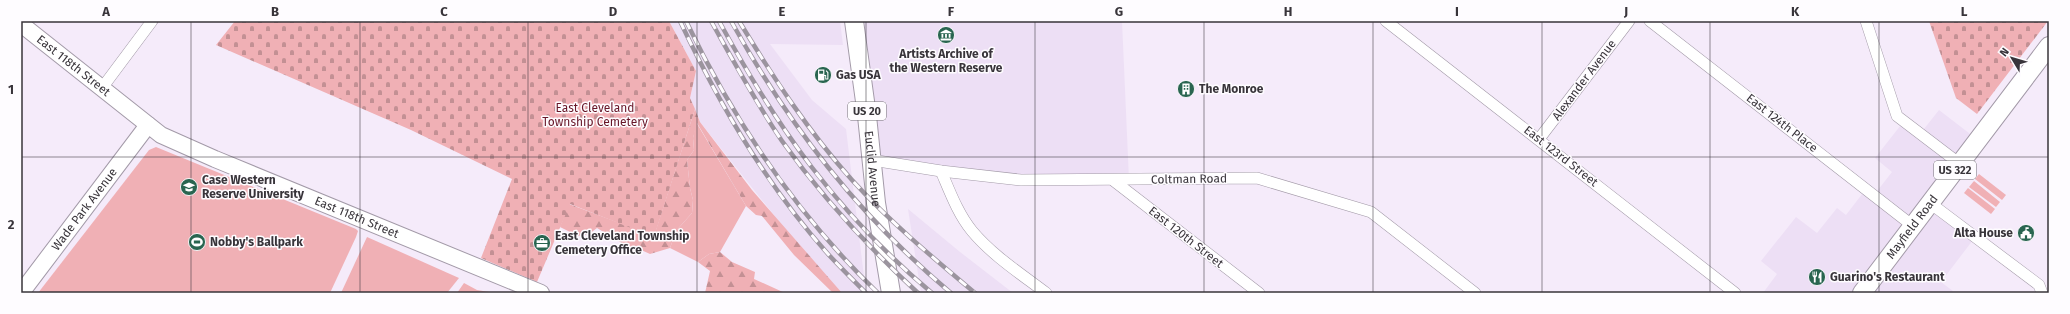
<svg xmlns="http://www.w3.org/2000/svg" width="2070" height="314" font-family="'Fira Sans',sans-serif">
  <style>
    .built { fill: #eddff5 }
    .grass { fill: #f0b0b5 }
    .forest { fill: url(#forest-firs) }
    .cemetery { fill: url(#cemetery-stones) }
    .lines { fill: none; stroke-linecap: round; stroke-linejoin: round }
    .street-casing { stroke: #a39aa8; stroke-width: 12 }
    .secondary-casing { stroke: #a39aa8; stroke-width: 18 }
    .primary-casing { stroke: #a39aa8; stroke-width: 20 }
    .street { stroke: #fff; stroke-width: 11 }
    .secondary { stroke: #fff; stroke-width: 16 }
    .primary { stroke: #fff; stroke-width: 18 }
    .rail-casing { stroke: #9b949e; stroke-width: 4.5 }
    .rail { stroke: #fefcff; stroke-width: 3; stroke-dasharray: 9; stroke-linecap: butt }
    .grid { fill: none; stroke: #38343a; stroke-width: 1; stroke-opacity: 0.55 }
    .labels { text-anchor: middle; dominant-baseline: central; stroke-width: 3; stroke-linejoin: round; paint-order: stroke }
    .shield { fill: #fefcff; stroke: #737075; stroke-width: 1 }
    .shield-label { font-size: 11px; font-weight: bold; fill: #38343a }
    .poi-label { font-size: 12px; font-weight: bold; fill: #38343a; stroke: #fefcff; text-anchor: start }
    .street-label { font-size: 12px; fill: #38343a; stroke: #fefcff }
    .park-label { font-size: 12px; fill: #681628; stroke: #fefcff }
    .neatline { fill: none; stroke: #38343a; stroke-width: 1.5 }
    .grid-label { font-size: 13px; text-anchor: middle; font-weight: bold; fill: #38343a }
  </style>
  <defs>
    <pattern id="forest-firs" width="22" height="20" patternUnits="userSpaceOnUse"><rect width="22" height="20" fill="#f0b0b5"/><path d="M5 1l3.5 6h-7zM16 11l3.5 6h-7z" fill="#c39094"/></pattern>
    <pattern id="cemetery-stones" width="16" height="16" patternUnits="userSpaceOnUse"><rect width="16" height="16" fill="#f0b0b5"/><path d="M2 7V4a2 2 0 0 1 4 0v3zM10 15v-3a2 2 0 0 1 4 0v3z" fill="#c39094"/></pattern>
  </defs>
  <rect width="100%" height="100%" fill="#f5ebfa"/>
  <g class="built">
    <polygon points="669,21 840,21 843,45 770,44 812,100 846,129 866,293 840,292 800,248 700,122 690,98 696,71"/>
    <polygon points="854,21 1122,21 1129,180 1021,180 872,160"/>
    <polygon points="1939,110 1978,140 1931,203 1976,236 1941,282 1953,291 1951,293 1763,293 1777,274 1761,261 1796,217 1817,233 1837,208 1846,215 1866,189 1874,195 1892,172 1875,158 1904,121 1920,134"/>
    <polygon points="908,209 960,252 1013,293 921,293"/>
  </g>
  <g class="grass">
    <polygon points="696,122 746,206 720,252 709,254 698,262 670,248 676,231 692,213 693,200 690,188 687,160 694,150 693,138"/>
    <polygon points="156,147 356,229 358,231 356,237 330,293 38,293 149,150"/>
    <polygon points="1979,174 2006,195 2002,200 1975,179"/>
    <polygon points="1974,181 2000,202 1996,207 1969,187"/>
    <polygon points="1968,188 1995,209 1991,214 1964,193"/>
    <polygon points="367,237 459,278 447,293 341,293"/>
    <polygon points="464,283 477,290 495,293 457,293"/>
  </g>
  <g class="forest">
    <polygon points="695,109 700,122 752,190 842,293 833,293 794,255 762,216 756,215 746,206 697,123 693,138 694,150 687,160 690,188 693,200 692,213 676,231 670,248 650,254 639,249 629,252 625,245 597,228 589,234 578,236 560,227 569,204 654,236"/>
    <polygon points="720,252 732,262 755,272 754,279 785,293 705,293 710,271 698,262 709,254"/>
  </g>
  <g class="cemetery">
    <polygon points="235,21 669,21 696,71 690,98 695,109 654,237 570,204 537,282 481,258 512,179 411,130 216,45"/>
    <polygon points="1929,21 2048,21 1977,114 1956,98"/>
  </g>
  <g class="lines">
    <g class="street-casing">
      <g id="street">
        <polyline points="1386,21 1735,293"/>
        <polyline points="1650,21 1913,226"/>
        <polyline points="1866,21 1897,116 1960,164"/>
        <polyline points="102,88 152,21"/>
        <polyline points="1539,139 1629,21"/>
        <polyline points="872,160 941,171 1021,180 1257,178 1371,212 1475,293"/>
        <path d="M941 171C950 192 958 214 972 231 992 255 1021 274 1046 293"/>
        <polyline points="1114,181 1259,293"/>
        <polyline points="1930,203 2039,285 2042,293"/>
      </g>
    </g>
    <g class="secondary-casing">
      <g id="secondary">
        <path id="s1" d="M21 24 161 135 215 159 541 293"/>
        <path id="s2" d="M21 293 148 125"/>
      </g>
    </g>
    <g class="primary-casing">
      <g id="primary">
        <path id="s3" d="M854 21 867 116 876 203 891 293"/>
        <path id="s4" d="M1862 293 2049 46"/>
      </g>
    </g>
    <use href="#street" class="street"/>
    <use href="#secondary" class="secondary"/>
    <use href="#primary" class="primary"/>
    <g class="rail-casing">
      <g id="rail">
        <path d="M680 21C719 104 766 185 828 254 840 267 853 280 866 293"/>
        <path d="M686 21C734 121 798 216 878 293"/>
        <path d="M711 21C734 62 756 103 782 141 822 197 868 247 918 293"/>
        <path d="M719 21C777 128 838 214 932 293"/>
        <path d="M731 21C790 127 858 215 951 293"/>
        <path d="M739 21C773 77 808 131 852 180 889 221 932 257 975 293"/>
      </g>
    </g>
    <use href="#rail" class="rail"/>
  </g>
  <path class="grid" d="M191 21V293M360 21V293M528 21V293M697 21V293M866 21V293M1035 21V293M1204 21V293M1373 21V293M1542 21V293M1710 21V293M1879 21V293M21 157H2049"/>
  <defs>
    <g id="museum-disc" transform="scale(0.9)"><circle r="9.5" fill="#296550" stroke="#fefcff"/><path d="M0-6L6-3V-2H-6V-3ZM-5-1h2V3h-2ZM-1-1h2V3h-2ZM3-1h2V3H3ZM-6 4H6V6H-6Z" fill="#fff"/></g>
    <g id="fuel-disc" transform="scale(0.9)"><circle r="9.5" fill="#296550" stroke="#fefcff"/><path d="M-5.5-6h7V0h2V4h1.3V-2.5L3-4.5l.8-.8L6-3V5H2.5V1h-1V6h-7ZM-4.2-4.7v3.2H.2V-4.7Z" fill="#fff"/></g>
    <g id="building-disc" transform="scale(0.9)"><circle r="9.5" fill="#296550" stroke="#fefcff"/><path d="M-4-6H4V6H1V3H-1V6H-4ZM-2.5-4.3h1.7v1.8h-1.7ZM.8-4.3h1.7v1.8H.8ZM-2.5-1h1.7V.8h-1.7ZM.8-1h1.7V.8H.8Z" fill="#fff"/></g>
    <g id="university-disc" transform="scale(0.9)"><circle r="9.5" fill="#296550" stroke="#fefcff"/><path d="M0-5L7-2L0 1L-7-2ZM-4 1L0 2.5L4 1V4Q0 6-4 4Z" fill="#fff"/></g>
    <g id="civic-disc" transform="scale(0.9)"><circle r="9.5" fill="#296550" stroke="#fefcff"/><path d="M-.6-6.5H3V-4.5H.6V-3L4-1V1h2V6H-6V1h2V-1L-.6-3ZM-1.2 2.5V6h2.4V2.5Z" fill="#fff"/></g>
    <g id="stadium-disc" transform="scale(0.9)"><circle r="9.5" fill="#296550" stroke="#fefcff"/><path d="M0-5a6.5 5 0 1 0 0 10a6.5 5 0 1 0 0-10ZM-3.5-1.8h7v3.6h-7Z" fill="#fff"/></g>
    <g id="office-disc" transform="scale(0.9)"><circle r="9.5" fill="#296550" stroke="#fefcff"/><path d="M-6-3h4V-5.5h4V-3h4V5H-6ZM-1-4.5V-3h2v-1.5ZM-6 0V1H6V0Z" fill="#fff"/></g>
    <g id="restaurant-disc" transform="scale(0.9)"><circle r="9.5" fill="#296550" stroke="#fefcff"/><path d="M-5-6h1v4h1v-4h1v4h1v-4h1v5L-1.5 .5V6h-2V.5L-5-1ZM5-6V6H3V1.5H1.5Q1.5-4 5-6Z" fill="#fff"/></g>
  </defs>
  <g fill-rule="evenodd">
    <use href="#museum-disc" x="946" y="35"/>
    <use href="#fuel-disc" x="823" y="75"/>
    <use href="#building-disc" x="1186" y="89"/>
    <use href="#university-disc" x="189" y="187"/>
    <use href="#civic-disc" x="2026" y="233"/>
    <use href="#stadium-disc" x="197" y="242"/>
    <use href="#office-disc" x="542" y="243"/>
    <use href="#restaurant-disc" x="1817" y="277"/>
  </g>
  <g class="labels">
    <g class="shield">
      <rect x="848" y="102" width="38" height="18" rx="3"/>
      <rect x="1934" y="161" width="42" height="18" rx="3"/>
    </g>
    <g class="shield-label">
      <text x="867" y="111">US 20</text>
      <text x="1955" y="170">US 322</text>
    </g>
    <g class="poi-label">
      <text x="946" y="54" text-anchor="middle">Artists Archive of<tspan x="946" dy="14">the Western Reserve</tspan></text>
      <text x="836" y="75">Gas USA</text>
      <text x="1199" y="89">The Monroe</text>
      <text x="202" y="180">Case Western<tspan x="202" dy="14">Reserve University</tspan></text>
      <text x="2013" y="233" text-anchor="end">Alta House</text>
      <text x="555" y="236">East Cleveland Township<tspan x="555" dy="14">Cemetery Office</tspan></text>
      <text x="210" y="242">Nobby's Ballpark</text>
      <text x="1830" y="277">Guarino's Restaurant</text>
    </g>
    <g class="street-label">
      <text stroke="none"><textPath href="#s1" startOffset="67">East 118th Street</textPath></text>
      <text transform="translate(1584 80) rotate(-53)">Alexander Avenue</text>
      <text transform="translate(1782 123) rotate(38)">East 124th Place</text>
      <text transform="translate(1561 156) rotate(38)">East 123rd Street</text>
      <text stroke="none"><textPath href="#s3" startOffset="149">Euclid Avenue</textPath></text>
      <text transform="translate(1189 179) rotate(-1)">Coltman Road</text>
      <text stroke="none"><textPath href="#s2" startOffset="105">Wade Park Avenue</textPath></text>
      <text stroke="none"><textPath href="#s1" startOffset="391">East 118th Street</textPath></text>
      <text stroke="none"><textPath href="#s4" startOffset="83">Mayfield Road</textPath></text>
      <text transform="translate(1186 237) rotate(38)">East 120th Street</text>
    </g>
    <g class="park-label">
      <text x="595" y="108">East Cleveland<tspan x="595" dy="14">Township Cemetery</tspan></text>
    </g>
  </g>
  <rect width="2070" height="314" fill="none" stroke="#fefcff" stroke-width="44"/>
  <g transform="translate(2012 58) rotate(308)" stroke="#fefcff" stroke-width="3" paint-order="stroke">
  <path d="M0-3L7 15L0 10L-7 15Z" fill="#38343a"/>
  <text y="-6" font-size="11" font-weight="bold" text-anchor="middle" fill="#38343a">N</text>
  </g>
  <rect x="22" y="22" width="2026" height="270" class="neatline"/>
  <g class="grid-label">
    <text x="106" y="16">A</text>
    <text x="275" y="16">B</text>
    <text x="444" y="16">C</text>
    <text x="613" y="16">D</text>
    <text x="782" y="16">E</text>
    <text x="951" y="16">F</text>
    <text x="1119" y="16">G</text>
    <text x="1288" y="16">H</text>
    <text x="1457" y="16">I</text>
    <text x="1626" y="16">J</text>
    <text x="1795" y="16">K</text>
    <text x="1964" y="16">L</text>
    <text x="11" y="94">1</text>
    <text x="11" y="229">2</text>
  </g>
</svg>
